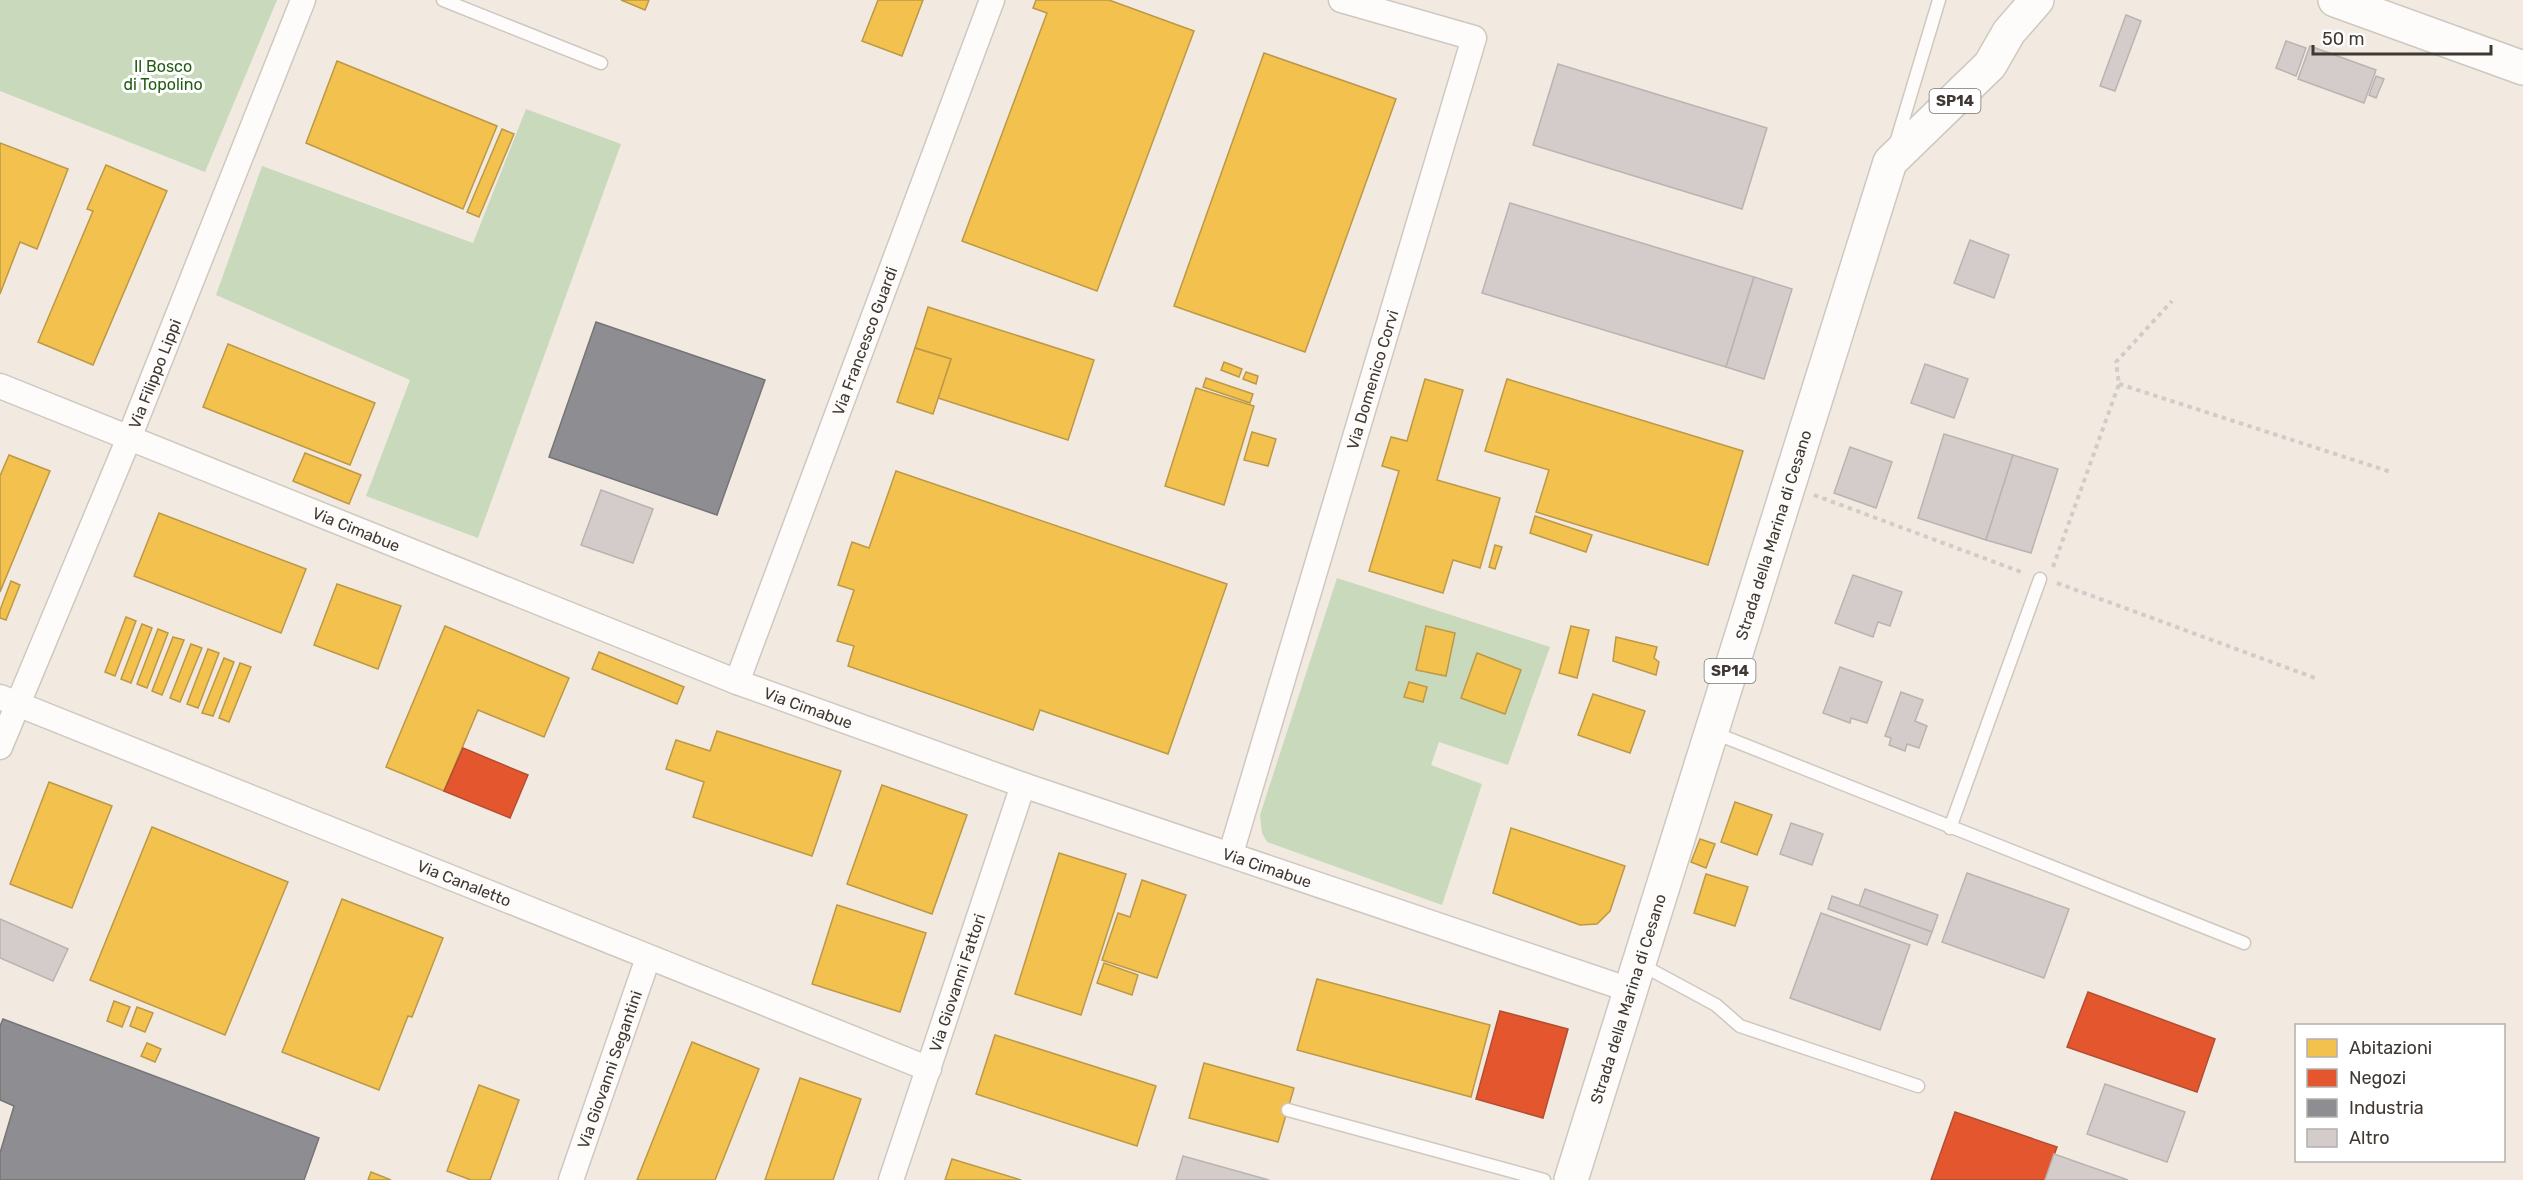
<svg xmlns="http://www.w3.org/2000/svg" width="2523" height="1180" font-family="Rubik,sans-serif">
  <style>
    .green { fill: #c8d9bc }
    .homes { fill: #f2c14e; stroke: #bd9846; stroke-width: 1.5 }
    .shops { fill: #e4572e; stroke: #b34e30; stroke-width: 1.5 }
    .industry { fill: #8d8d92; stroke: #767476; stroke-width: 1.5 }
    .building { fill: #d3ccca; stroke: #b9b3b1; stroke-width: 1.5 }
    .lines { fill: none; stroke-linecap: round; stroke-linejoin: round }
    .lane-casing { stroke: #cec8c1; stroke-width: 15 }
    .street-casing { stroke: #cec8c1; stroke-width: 27 }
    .secondary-casing { stroke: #cec8c1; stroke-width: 36 }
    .primary-casing { stroke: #cec8c1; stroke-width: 36 }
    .path { stroke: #d0ccc9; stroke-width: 4; stroke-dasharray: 4.5 4.5; stroke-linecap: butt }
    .lane { stroke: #fdfcfa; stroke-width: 12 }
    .street { stroke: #fdfcfa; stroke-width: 24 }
    .secondary { stroke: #fdfcfa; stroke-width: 33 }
    .primary { stroke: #fdfcfa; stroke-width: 33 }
    .labels { text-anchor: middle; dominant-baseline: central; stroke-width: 6; stroke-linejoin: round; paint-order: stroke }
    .shield { fill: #fff; stroke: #797470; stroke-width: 1.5 }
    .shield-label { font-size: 15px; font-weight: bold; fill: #403933 }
    .park-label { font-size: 16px; fill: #225c14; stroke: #fff }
    .street-label { font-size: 16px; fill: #403933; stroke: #fff }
  </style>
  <rect width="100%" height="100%" fill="#f2eae1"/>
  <g class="green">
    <polygon points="0,0 277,0 205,172 0,91"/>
    <polygon points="526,109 621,144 478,538 366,496 410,380 216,295 262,166 473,243"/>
    <polygon points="1337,578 1550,647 1508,765 1439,742 1431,765 1482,784 1442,905 1267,842 1262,833 1260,815"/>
  </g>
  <g class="homes">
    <polygon points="621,0 649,0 645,10"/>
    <polygon points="878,0 923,0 902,56 862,41"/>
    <polygon points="1036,0 1109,0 1194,31 1097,291 962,241 1047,13 1033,8"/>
    <polygon points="1264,53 1396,99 1305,352 1174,306"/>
    <polygon points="337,61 497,126 463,209 306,143"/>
    <polygon points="502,129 514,134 479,217 467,212"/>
    <polygon points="0,143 68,169 37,249 20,242 0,294"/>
    <polygon points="106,165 167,191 93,365 38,342 93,211 87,209"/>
    <polygon points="928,307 1094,360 1068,440 938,398 951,359 915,348"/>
    <polygon points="228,344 375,403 350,465 203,407"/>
    <polygon points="915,348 951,359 933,414 897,402"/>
    <polygon points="1224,362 1242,369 1239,377 1221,370"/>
    <polygon points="1246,372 1258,376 1256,384 1243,379"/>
    <polygon points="1206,378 1253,394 1250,403 1203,387"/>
    <polygon points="1425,379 1463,390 1437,480 1500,498 1480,568 1453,560 1443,593 1369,571 1399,471 1382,466 1391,437 1407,441"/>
    <polygon points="1507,379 1743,451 1708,565 1536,512 1549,470 1485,451"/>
    <polygon points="1196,388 1254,406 1224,505 1165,486"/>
    <polygon points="1252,432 1276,439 1268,466 1244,460"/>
    <polygon points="305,453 361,475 349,504 293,481"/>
    <polygon points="9,455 50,471 0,592 0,476"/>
    <polygon points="896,471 1227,584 1168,754 1040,710 1033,730 848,666 854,646 837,641 854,590 838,585 852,542 869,548"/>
    <polygon points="159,513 306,569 281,633 134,576"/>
    <polygon points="1535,516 1592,535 1586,552 1530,533"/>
    <polygon points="1495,545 1502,547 1495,569 1489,567"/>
    <polygon points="11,581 20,585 6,620 0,618 0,610"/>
    <polygon points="337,584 401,606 378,669 314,645"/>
    <polygon points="126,617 136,621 115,676 105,672"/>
    <polygon points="142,624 152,628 131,683 121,679"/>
    <polygon points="445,626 569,678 544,737 478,710 444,791 386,767"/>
    <polygon points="1426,626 1455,633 1446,676 1416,670"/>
    <polygon points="1571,626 1589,630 1577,678 1559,673"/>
    <polygon points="158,629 168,633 147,688 137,684"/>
    <polygon points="173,637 184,640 162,695 152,691"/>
    <polygon points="1616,637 1657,647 1654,658 1659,662 1656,675 1613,661"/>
    <polygon points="191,644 202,648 180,702 170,698"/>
    <polygon points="208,649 219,653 198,708 187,704"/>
    <polygon points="599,652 684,687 677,704 592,669"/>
    <polygon points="1477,653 1521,670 1505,714 1461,698"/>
    <polygon points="224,658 234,662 213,716 202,713"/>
    <polygon points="240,663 251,667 229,722 219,718"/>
    <polygon points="1409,682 1427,687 1423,702 1404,697"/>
    <polygon points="1593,694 1645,711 1630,753 1578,735"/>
    <polygon points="717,731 841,771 812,856 693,817 704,782 666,769 676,740 710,751"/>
    <polygon points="49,782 112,806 72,908 10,884"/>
    <polygon points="882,785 967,815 932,914 847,884"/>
    <polygon points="1735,802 1772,815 1757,855 1721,842"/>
    <polygon points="152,827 288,882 225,1035 90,980"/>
    <polygon points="1511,828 1625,866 1610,911 1597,924 1580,925 1493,893"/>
    <polygon points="1700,839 1715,844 1706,868 1691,862"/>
    <polygon points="1059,853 1126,874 1081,1015 1015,994"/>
    <polygon points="1706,874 1748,887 1735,926 1694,913"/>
    <polygon points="1142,880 1186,895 1157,978 1102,960 1118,913 1130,917"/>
    <polygon points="342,899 443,938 412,1017 408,1016 379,1090 282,1052"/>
    <polygon points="837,905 926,933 900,1012 812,984"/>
    <polygon points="1104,963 1138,975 1132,995 1097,983"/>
    <polygon points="1317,979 1490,1025 1471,1097 1297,1050"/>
    <polygon points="114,1001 130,1007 122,1027 107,1021"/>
    <polygon points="137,1007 153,1013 145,1032 130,1026"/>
    <polygon points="995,1035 1156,1086 1137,1146 976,1094"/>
    <polygon points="692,1042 759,1069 715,1180 637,1180"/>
    <polygon points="147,1043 161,1049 155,1062 141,1056"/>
    <polygon points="1204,1063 1294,1088 1278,1142 1189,1118"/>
    <polygon points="800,1078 861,1099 833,1180 765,1180"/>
    <polygon points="479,1085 519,1100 490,1180 471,1180 447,1171"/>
    <polygon points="952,1159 1021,1180 945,1180"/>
    <polygon points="371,1172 391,1180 368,1180"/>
  </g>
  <g class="shops">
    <polygon points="463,748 528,775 510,818 444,791"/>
    <polygon points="2088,992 2215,1039 2197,1092 2067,1047"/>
    <polygon points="1500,1011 1568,1029 1543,1118 1476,1099"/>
    <polygon points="1955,1112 2057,1147 2045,1180 1931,1180"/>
  </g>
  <g class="industry">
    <polygon points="596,322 765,380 717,515 549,457"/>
    <polygon points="3,1019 319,1138 304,1180 0,1180 0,1153 14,1106 0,1100 0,1026"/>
  </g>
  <g class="building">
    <polygon points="2126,15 2141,21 2115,91 2100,86"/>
    <polygon points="2286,41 2306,48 2296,76 2276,68"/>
    <polygon points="2310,46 2376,70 2364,103 2298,79"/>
    <polygon points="1558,64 1767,128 1742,209 1533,145"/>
    <polygon points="2376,76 2384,79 2376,98 2369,95"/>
    <polygon points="1510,203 1754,277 1726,367 1482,293"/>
    <polygon points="1970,240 2009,255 1994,298 1954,283"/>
    <polygon points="1754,277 1792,289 1764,379 1726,367"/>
    <polygon points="1925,364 1968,379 1954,418 1911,403"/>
    <polygon points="1944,434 2013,455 1986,540 1918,518"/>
    <polygon points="1850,447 1892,462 1876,508 1834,493"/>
    <polygon points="2013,455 2058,469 2031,553 1986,540"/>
    <polygon points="601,490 653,509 633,563 581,545"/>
    <polygon points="1853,575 1902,592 1890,626 1878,622 1873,637 1835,623"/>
    <polygon points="1840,667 1882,682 1867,723 1851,718 1850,723 1823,713"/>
    <polygon points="1901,692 1923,700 1915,721 1927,726 1919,748 1907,744 1905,751 1889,745 1891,738 1885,736"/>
    <polygon points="1791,823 1823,834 1812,865 1780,854"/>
    <polygon points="1967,873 2069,909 2044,978 1942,942"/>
    <polygon points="1865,889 1938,915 1932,932 1859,906"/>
    <polygon points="1832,896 1932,932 1927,945 1828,909"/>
    <polygon points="1821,913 1910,945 1880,1030 1790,998"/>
    <polygon points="0,919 68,949 53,981 0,958"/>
    <polygon points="2105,1084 2185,1112 2167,1162 2087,1134"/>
    <polygon points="2054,1154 2128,1180 2045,1180"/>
    <polygon points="1183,1156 1269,1180 1176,1180"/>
  </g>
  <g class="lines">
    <g class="lane-casing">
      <g id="lane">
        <polyline points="443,0 601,63"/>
        <polyline points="1896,143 1939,0"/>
        <polyline points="1712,732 2244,943"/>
        <polyline points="1950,828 2040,579"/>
        <polyline points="1640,964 1716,1005 1740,1026 1918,1086"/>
        <polyline points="1288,1110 1544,1180"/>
      </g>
    </g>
    <g class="street-casing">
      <g id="street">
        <path id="s1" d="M0 386 737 682 1023 785 1630 990"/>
        <path id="s2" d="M737 682 992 0"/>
        <path id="s3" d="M0 697 929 1069"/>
        <path id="s4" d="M0 747 129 438 303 0"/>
        <path id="s5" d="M1231 853 1474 38 1341 0"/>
        <path id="s6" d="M571 1180 648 958"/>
        <path id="s7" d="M891 1180 1023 785"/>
      </g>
    </g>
    <g class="secondary-casing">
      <polyline id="secondary" points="2335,0 2523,68"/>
    </g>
    <g class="primary-casing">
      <g id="primary">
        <path id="s8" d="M1571 1180 1890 162 1990 65 2009 32 2037 0"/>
      </g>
    </g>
    <g class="path">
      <polyline points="2119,384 2391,472"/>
      <polyline points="1814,495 2024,573"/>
      <polyline points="2053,567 2119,384 2116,362 2172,301"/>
      <polyline points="2057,583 2315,678"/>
    </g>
    <use href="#lane" class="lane"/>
    <use href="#street" class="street"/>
    <use href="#secondary" class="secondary"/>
    <use href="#primary" class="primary"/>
  </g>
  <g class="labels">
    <g class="shield">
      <rect x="1929.5" y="89" width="51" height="24" rx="4.5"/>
      <rect x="1704.5" y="659" width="51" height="24" rx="4.5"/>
    </g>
    <g class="shield-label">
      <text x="1955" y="101">SP14</text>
      <text x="1730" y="671">SP14</text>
    </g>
    <g class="park-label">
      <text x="163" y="66">Il Bosco<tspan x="163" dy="18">di Topolino</tspan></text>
    </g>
    <g class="street-label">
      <text stroke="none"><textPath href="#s2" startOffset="364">Via Francesco Guardi</textPath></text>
      <text stroke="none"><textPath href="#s4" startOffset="404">Via Filippo Lippi</textPath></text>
      <text stroke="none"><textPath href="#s5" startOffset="494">Via Domenico Corvi</textPath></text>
      <text stroke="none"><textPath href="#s1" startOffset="384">Via Cimabue</textPath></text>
      <text stroke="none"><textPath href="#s8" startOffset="676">Strada della Marina di Cesano</textPath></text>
      <text stroke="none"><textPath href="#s1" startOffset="870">Via Cimabue</textPath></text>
      <text stroke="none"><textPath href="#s1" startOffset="1356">Via Cimabue</textPath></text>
      <text stroke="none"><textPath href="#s3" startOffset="500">Via Canaletto</textPath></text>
      <text stroke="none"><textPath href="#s7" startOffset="208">Via Giovanni Fattori</textPath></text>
      <text stroke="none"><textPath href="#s8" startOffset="190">Strada della Marina di Cesano</textPath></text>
      <text stroke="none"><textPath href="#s6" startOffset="117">Via Giovanni Segantini</textPath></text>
    </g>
  </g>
  <rect x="2295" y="1024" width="210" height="138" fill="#ffffff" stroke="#b3b0ad" stroke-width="1.5"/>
  <rect x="2307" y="1039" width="30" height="18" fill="#f2c14e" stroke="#b3b0ad" stroke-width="1.5"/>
  <text x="2349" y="1054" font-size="18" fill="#403933">Abitazioni</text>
  <rect x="2307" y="1069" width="30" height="18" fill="#e4572e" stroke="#b3b0ad" stroke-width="1.5"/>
  <text x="2349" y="1084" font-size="18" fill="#403933">Negozi</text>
  <rect x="2307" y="1099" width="30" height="18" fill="#8d8d92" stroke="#b3b0ad" stroke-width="1.5"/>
  <text x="2349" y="1114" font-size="18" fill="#403933">Industria</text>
  <rect x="2307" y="1129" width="30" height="18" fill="#d3ccca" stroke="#b3b0ad" stroke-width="1.5"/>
  <text x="2349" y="1144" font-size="18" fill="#403933">Altro</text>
  <path d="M2313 45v9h178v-9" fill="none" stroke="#403933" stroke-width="3"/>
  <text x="2322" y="45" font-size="18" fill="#403933" stroke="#ffffff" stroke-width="4.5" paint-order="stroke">50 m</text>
</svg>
